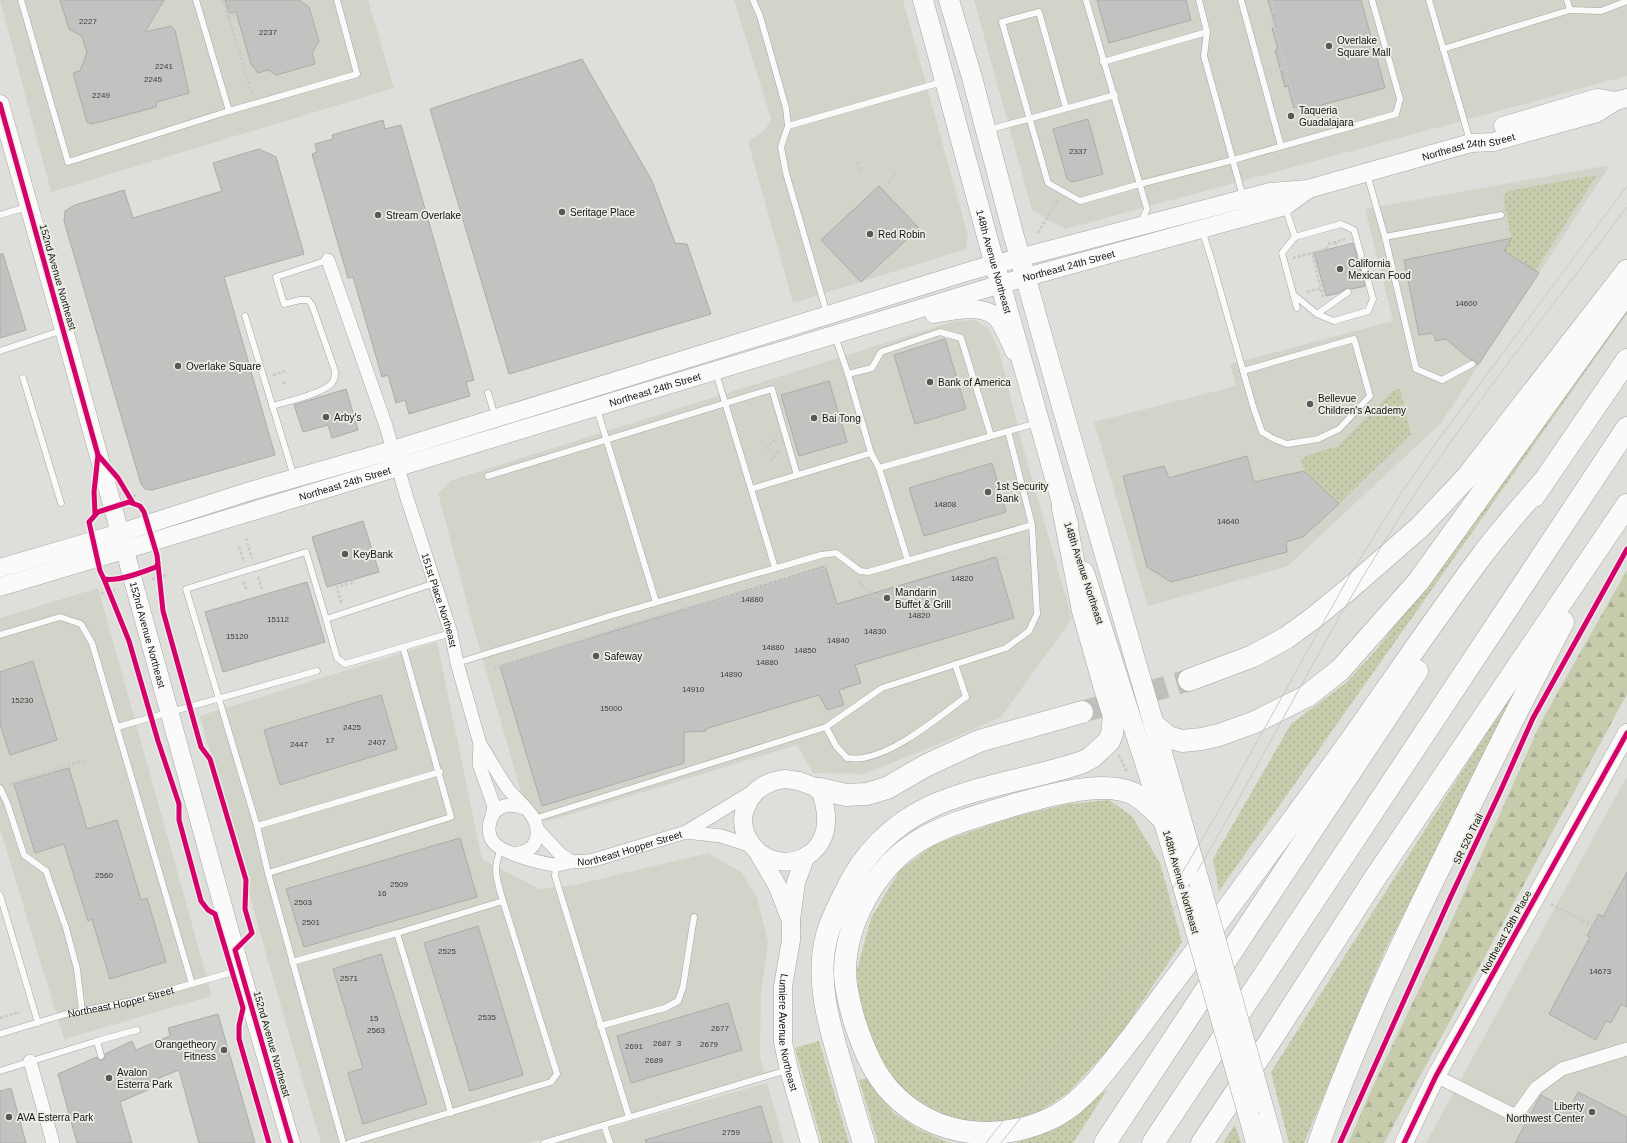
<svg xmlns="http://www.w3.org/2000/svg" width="1627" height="1143" font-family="Arial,sans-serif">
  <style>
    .built { fill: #d2d4ca }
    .grass { fill: url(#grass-dots) }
    .forest { fill: url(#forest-firs) }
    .building { fill: #c2c2c0; stroke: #abaca9 }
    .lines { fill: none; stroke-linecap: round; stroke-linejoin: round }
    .highway-tunnel { stroke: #bfc0bc; stroke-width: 22; stroke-dasharray: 22 11; stroke-linecap: butt }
    .lane-casing { stroke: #a4a5a1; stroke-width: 7 }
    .street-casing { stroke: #a4a5a1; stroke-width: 14 }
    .secondary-casing { stroke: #a4a5a1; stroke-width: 19 }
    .primary-casing { stroke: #a4a5a1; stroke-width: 21 }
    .highway-casing { stroke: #a4a5a1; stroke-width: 23 }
    .path { stroke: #c8c8c7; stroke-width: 2.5; stroke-dasharray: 3 2; stroke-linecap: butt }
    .lane { stroke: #fafafa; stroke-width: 6 }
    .street { stroke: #fafafa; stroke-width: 13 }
    .secondary { stroke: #fafafa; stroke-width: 18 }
    .primary { stroke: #fafafa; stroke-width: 20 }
    .highway { stroke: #fafafa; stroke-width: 22 }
    .tram { stroke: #c8c8c7; stroke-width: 1 }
    .primary-bridge-casing { stroke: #a4a5a1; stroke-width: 21; stroke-linecap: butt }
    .primary-bridge { stroke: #fafafa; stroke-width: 20 }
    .cycleway-casing { stroke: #eceee6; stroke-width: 8 }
    .cycleway { stroke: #d6006c; stroke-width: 5 }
    .poi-dot { fill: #585956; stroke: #eceee6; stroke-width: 1.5 }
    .labels { text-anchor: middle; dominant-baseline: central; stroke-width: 3.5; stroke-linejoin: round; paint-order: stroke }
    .number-label { font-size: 8px; fill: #3c3d3a }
    .poi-label { font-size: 10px; fill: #10110e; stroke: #eceee6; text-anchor: start }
    .street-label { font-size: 10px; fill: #10110e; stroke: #eceee6 }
  </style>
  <defs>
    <pattern id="grass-dots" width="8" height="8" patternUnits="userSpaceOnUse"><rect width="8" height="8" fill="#c6ccac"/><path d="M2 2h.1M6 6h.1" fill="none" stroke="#a9ae93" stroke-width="1.8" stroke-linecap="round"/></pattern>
    <pattern id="forest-firs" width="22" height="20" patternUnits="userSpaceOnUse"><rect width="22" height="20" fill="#c6ccac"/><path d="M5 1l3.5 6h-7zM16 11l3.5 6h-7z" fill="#a9ae93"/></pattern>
  </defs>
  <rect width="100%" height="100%" fill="#dedfdb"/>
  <g class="built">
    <polygon points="0,0 368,0 394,88 51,192"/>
    <polygon points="734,0 903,0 968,236 966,249 793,303 748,142 765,130 771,119"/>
    <polygon points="974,0 1627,0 1627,76 1065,229 1032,210"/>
    <polygon points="1610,165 1441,423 1288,566 1148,606 1094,422 1236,386 1230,364 1393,321 1365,209"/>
    <polygon points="975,320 990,330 1000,354 1022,444 1072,619 1001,717 927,749 864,774 813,773 797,745 545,822 522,795 472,622 438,493 452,480 955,321"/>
    <polygon points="98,588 212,996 64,1039 0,829 0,618"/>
    <polygon points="437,642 482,859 539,889 575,885 708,853 741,872 757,897 768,942 761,993 760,1057 766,1080 529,1143 321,1143 273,979 200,716"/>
    <polygon points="1627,776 1627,1143 1426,1143"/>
    <polygon points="767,1083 784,1143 556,1143"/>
  </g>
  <g class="grass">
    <polygon points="1597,175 1535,271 1504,251 1511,238 1503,196 1508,191"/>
    <polygon points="1627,300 1627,313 1219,891 1213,859 1291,724 1346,683 1378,648"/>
    <polygon points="1400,389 1411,434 1339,504 1304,471 1301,460 1308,455 1338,446 1393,391"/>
    <polygon points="1529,666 1529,673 1385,950 1304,1143 1289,1143 1271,1072"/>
    <polygon points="1109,800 1132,816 1160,863 1182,942 1116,1041 1068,1093 1039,1112 1005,1123 957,1121 916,1100 888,1074 872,1044 859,1008 857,970 871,918 900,870 935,844 1013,817 1068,804"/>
    <polygon points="819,1041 849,1143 822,1143 795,1048"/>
    <polygon points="866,1078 894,1113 918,1129 947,1142 952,1143 878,1143 859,1080"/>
    <polygon points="1107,1090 1073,1143 1016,1143 1056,1127"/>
    <polygon points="1235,1125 1241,1143 1223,1143"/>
  </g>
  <polygon class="forest" points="1627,570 1627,694 1384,1143 1348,1143 1374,1084 1452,920 1542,720"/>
  <g class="building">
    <polygon points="60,0 164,0 145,32 171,26 175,30 189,93 157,102 156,107 92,124 87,122 73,73 80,71 87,53 82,36 69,29"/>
    <polygon points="225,0 299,0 309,7 319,41 312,53 315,64 276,75 268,70 258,73 251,64 236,12 229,13"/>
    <polygon points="1097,0 1186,0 1191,20 1109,43"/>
    <polygon points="1268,0 1361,0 1385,88 1303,110 1302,106 1294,108 1288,86 1285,87 1275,50 1278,49 1272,28 1276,27"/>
    <polygon points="582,59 652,181 675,243 687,244 711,314 509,374 430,109"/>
    <polygon points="1088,119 1103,174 1072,182 1067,179 1053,129"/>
    <polygon points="383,120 385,129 401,125 474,380 466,382 470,396 409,414 405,400 396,403 388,375 382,377 353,277 348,278 312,154 317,152 315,144 333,139 332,135"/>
    <polygon points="259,149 276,157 304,254 224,277 275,455 152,490 145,489 141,484 64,221 65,211 75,205 124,190 133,218 222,191 213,163"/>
    <polygon points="879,186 919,228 861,282 821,240"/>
    <polygon points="1512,238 1504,251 1539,273 1478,365 1475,360 1471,360 1446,339 1436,341 1433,333 1419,335 1404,260"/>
    <polygon points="1353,243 1365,286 1352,289 1347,288 1339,293 1326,296 1314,253"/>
    <polygon points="0,254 3,254 26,330 0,338"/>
    <polygon points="945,339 966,409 915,424 894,355"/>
    <polygon points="829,381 847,442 799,456 781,395"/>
    <polygon points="346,389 358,430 332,438 328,425 303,432 294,405"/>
    <polygon points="1247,456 1254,482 1304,471 1339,504 1303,537 1286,542 1287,552 1171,582 1147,567 1123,476 1164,466 1169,478"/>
    <polygon points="992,463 1006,512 924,536 909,488"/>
    <polygon points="363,521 379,572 327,587 312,537"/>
    <polygon points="996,557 1014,618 855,665 861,683 839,690 844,705 827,710 819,695 705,729 706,731 684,732 684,763 542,806 500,666 825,566 837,604"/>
    <polygon points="307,582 325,642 223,672 205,612"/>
    <polygon points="33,661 57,740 10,755 0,724 0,672"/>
    <polygon points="381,695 397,749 280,785 264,730"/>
    <polygon points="69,768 87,829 117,820 141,900 147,898 166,962 110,979 92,919 88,921 64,844 35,853 14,784"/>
    <polygon points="460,838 477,897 304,947 286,889"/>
    <polygon points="1627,872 1627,1007 1621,1004 1611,1023 1606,1021 1596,1040 1549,1014 1590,937 1587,936 1599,914 1603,917"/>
    <polygon points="478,926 523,1075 470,1091 424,943"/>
    <polygon points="381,954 427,1104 363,1124 348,1073 363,1068 333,969"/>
    <polygon points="728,1003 742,1050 631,1083 617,1036"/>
    <polygon points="218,1014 255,1143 199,1143 179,1070 149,1082 152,1088 120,1102 132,1143 77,1143 58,1074 97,1057 99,1060 103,1060 105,1058 105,1054 132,1041 136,1050 170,1036 168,1028"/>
    <polygon points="11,1088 26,1143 0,1143 0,1091"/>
    <polygon points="1578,1092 1627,1117 1627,1143 1515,1143 1541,1095 1569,1110"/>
    <polygon points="761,1106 772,1143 646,1143 645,1140"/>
  </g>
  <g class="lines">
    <polyline class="highway-tunnel" points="1082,712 1189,680"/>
    <g class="lane-casing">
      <g id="lane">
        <polyline points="21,0 68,162 229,111 357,74 337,0"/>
        <polyline points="196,0 229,111"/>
        <polyline points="753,0 760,16 786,108 788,126 781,147 786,173 827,314"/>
        <polyline points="1086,0 1147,209 1141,222"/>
        <polyline points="1199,0 1207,32 1204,56 1243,197"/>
        <polyline points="1241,0 1281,146"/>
        <polyline points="1429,0 1470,141"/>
        <polyline points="1567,0 1570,10"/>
        <polyline points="1443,49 1570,10 1601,11 1627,1"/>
        <polyline points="1103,62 1207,32"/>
        <polyline points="1066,108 1039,12 1002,22 1048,183 1080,201 1140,184 1233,160 1396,114 1400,99 1372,0"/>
        <polyline points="788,126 942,82"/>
        <polyline points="988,130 1115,95"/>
        <polyline points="1367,174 1385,237 1501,215"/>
        <polyline points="1285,207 1295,237"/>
        <polyline points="0,215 27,207"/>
        <polyline points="1202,230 1211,258 1253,406 1262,432 1274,439 1287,444 1318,439 1339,429 1370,396 1354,339 1243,371"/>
        <polyline points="1385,237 1416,369 1442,380 1472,364"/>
        <polyline points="1293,294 1317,314 1334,321 1368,311 1373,299 1354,230 1341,224 1295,237 1282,253 1297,308"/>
        <polyline points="1317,314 1348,292"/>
        <polyline points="245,316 294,477"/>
        <polyline points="835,336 848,374 871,453 879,468 908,561"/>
        <polyline points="0,351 63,330"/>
        <polyline points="716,373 775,568"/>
        <polyline points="848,374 872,368 881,352 940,332 961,338 991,436"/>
        <polyline points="23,378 61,503"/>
        <polyline points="488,393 495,416"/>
        <path d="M272 406C286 402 325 393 332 383 335 379 335 376 335 371L312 305 308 300H300L284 304 276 277 328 260"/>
        <polyline points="597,409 656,602"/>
        <polyline points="879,468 1037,423"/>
        <polyline points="488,476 772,389 797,475"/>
        <polyline points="751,489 871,453"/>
        <polyline points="326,619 337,658 345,664 451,633"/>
        <polyline points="0,635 60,617 81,624 92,643 192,984"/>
        <polyline points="457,663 613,615 821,555 836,553 860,571 868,572 1032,525"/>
        <path d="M955 664 966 697C937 718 898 752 863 758 858 759 852 758 847 758L836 746 826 727 882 688 1006 648 1029 631 1037 614 1032 525 1008 431"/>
        <polyline points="117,727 317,671"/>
        <polyline points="0,788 7,803 24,855 46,871 66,928 77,969 82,1011"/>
        <polyline points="534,819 826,727"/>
        <polyline points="257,826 440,772"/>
        <polyline points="556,865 555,876 629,1117"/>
        <polyline points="268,873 451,817 403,647"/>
        <polyline points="0,895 38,1023"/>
        <polyline points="397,933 451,1113"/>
        <path d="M292 962 397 933 503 901C497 880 492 870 501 849"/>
        <polyline points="600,1026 665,1008 678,1001 683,987 694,917"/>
        <path id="s1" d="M0 1034 66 1014 132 1001 240 970"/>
        <polyline points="97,1041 137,1030"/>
        <polyline points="0,1071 97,1041 101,1056"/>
        <polyline points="604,1125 610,1143"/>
        <polyline points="343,1143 268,873 257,826 186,589 306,552 326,619 435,583"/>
        <polyline points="349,1143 551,1082 557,1074 503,901"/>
        <polyline points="544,1143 787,1070"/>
      </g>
    </g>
    <g class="street-casing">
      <g id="street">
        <path id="s2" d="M328 260 386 426 406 495 451 633 457 663 480 744 479 764 494 806 492 816"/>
        <path d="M480 744C490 759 498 775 508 789 520 804 543 818 536 840 532 851 524 852 514 854"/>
        <path id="s3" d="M525 808C518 806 511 804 504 806 489 811 484 833 495 844 505 854 540 863 555 865 560 865 565 863 570 862 578 861 585 862 594 860L686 832 755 790"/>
        <polyline points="537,829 560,854 572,862"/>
        <polyline points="686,832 721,836 752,846"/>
        <polyline points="30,1061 53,1143"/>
        <polyline points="1436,1076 1516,1116 1536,1088 1562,1069 1627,1049"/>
      </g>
    </g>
    <g class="secondary-casing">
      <g id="secondary">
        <path id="s4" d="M0 104 64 330 235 950 291 1143"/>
        <polyline points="1503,126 1597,98 1616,101"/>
        <path d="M934 314C950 311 984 303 997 318 1004 327 1009 340 1014 351"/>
        <path id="s5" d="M0 568 120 533 247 492 393 450 973 270 1270 192 1308 189 1471 143 1493 142 1597 113 1616 101 1627 98"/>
        <path id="s6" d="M0 587 161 539 1001 284 1285 206 1307 190"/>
        <path d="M785 779 799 781 820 789C825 803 829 822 823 837 809 870 764 869 748 839 743 830 741 817 746 807 753 789 767 781 785 779Z"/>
        <path id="s7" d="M759 854 778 887 791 921V940L783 986V1042L789 1070 810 1143"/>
        <polyline points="791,920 796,882 806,856"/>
        <polyline points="1404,1143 1436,1076 1627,733"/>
      </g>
    </g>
    <g class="primary-casing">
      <g id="primary">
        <path id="s8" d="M923 0 988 240 1068 524"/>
        <polyline points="949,0 971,74 1013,233 1063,410 1199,881"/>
        <polyline points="1084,572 1163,819 1186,897"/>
        <polyline points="1262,1103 1273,1143"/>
        <polyline points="1249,1117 1256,1143"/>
      </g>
    </g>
    <g class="highway-casing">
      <g id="highway">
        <polyline points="1534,496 1627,360"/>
        <polyline points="1189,680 1253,656 1286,638 1316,616 1349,589 1420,527 1467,477 1627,271"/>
        <polyline points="1156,727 1168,737 1182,741 1202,739 1219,735 1255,722 1307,696 1340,670 1418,582 1627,292"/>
        <polyline points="820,789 846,795 867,794 887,788 925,766 979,741 1082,712"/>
        <path d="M1163 819C1154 810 1145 800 1134 794 1105 779 1044 796 1014 805 982 815 949 823 920 840 876 866 844 924 845 975 846 990 850 1006 854 1020 863 1047 873 1074 893 1094 937 1139 1002 1143 1056 1116 1089 1097 1112 1062 1135 1033 1156 1004 1178 976 1199 947 1251 877 1303 807 1354 736 1397 675 1438 614 1483 554 1501 530 1522 507 1542 483"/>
        <path d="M864 1143C856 1118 849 1093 842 1068 829 1025 815 979 827 935 831 920 838 907 845 893 862 855 892 825 930 807 978 785 1033 779 1083 762L1092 757 1109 741 1112 734 1114 716 1104 685 1083 611 1063 508"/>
        <polyline points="1105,1143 1417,671"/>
        <polyline points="1153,1143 1627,428"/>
        <polyline points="1202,1143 1270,1041 1373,881 1627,505"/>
        <path d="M1319 1143C1357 1035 1407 932 1458 830 1492 760 1527 691 1563 622"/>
      </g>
    </g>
    <g class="path">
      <polyline points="223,0 252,93"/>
      <polyline points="1271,0 1274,13 1271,14 1297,110"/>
      <polyline points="228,18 236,12"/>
      <polyline points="1270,72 1291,66"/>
      <polyline points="857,162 860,173"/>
      <polyline points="888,183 896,174"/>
      <polyline points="1038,233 1058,199"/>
      <polyline points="1335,242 1337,247"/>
      <polyline points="1293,258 1312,253"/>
      <polyline points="1307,292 1321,288"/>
      <polyline points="1323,297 1312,253 1326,249 1329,244 1345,239"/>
      <polyline points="273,375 286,371"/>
      <polyline points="284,381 285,385"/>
      <polyline points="766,449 775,439"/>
      <polyline points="770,461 779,451"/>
      <polyline points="133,496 136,495"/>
      <polyline points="91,508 92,508"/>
      <polyline points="246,538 252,559"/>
      <polyline points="239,547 244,562"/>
      <polyline points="163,576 168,575"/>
      <polyline points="258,577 262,589"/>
      <polyline points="152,579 157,578"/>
      <polyline points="243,582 247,590"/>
      <polyline points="858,582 876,597 1008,557"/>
      <polyline points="112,591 117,589"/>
      <polyline points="101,594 107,592"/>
      <polyline points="341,603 337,587 354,582 354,579"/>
      <polyline points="494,668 624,626 830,566"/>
      <polyline points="1119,755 1126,770 1129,770"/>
      <polyline points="10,784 86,760"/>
      <polyline points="1551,904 1593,926"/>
      <polyline points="0,1018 20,1012"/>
    </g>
    <use href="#lane" class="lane"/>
    <use href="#street" class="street"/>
    <use href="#secondary" class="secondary"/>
    <use href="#primary" class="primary"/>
    <use href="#highway" class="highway"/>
    <g class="tram">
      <polyline points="986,1143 1115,977 1163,905 1218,812 1348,578 1401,493 1441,436 1627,186"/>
      <path d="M1001 1143C1059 1069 1120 996 1170 916 1250 788 1315 650 1396 523 1466 413 1549 311 1627 207"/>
    </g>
    <g class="primary-bridge-casing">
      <g id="primary-bridge">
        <polyline points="1199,881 1262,1103"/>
        <polyline points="1186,897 1249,1117"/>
      </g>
    </g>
    <use href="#primary-bridge" class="primary-bridge"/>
    <g class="cycleway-casing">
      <g id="cycleway">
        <polyline points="0,104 98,455 94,492 95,514"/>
        <polyline points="98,455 118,478 133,503"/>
        <path d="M158 563 156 567C143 572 118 582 104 579L100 571 89 522 98 512 129 502 140 506 144 512 157 555 163 611 201 747 210 759 246 880 245 909 252 933 235 950 291 1143"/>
        <polyline points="104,579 129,641 158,741 179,804 179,820 201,901 208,910 215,914 243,1008 239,1026 239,1039 269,1143"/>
        <polyline points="1340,1143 1451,896 1500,792 1533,718 1627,549"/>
        <polyline points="1404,1143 1436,1076 1627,733"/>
      </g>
    </g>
    <use href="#cycleway" class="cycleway"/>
  </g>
  <g class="poi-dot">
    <circle cx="1329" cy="46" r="4"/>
    <circle cx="1291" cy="116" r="4"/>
    <circle cx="562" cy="212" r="4"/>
    <circle cx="378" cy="215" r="4"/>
    <circle cx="870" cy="234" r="4"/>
    <circle cx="1340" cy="269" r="4"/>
    <circle cx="178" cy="366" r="4"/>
    <circle cx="930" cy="382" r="4"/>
    <circle cx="1310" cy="404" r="4"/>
    <circle cx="326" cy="417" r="4"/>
    <circle cx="814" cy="418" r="4"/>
    <circle cx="988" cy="492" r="4"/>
    <circle cx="345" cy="554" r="4"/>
    <circle cx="887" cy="598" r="4"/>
    <circle cx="596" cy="656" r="4"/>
    <circle cx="224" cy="1050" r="4"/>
    <circle cx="109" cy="1078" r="4"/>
    <circle cx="1592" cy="1112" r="4"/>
    <circle cx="9" cy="1117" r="4"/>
  </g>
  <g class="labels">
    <g class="number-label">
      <text x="88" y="21">2227</text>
      <text x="268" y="32">2237</text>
      <text x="164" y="66">2241</text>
      <text x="153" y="79">2245</text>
      <text x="101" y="95">2249</text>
      <text x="1078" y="151">2337</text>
      <text x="1466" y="303">14600</text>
      <text x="945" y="504">14808</text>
      <text x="1228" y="521">14640</text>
      <text x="962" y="578">14820</text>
      <text x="752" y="599">14880</text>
      <text x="919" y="615">14820</text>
      <text x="278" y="619">15112</text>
      <text x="875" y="631">14830</text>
      <text x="237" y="636">15120</text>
      <text x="838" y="640">14840</text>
      <text x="773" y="647">14880</text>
      <text x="805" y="650">14850</text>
      <text x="767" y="662">14880</text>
      <text x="731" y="674">14890</text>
      <text x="693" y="689">14910</text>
      <text x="22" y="700">15230</text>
      <text x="611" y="708">15000</text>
      <text x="352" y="727">2425</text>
      <text x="330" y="740">17</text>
      <text x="377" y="742">2407</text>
      <text x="299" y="744">2447</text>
      <text x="104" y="875">2560</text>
      <text x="399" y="884">2509</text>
      <text x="382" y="893">16</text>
      <text x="303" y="902">2503</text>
      <text x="311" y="922">2501</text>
      <text x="447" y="951">2525</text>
      <text x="1600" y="971">14673</text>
      <text x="349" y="978">2571</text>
      <text x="487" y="1017">2535</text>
      <text x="374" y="1018">15</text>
      <text x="720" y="1028">2677</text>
      <text x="376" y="1030">2563</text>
      <text x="662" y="1043">2687</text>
      <text x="679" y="1043">3</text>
      <text x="709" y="1044">2679</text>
      <text x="634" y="1046">2691</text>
      <text x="654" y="1060">2689</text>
      <text x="731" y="1132">2759</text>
    </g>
    <g class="poi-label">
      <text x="1337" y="40">Overlake<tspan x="1337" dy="12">Square Mall</tspan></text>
      <text x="1299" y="110">Taqueria<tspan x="1299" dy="12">Guadalajara</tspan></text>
      <text x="570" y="212">Seritage Place</text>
      <text x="386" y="215">Stream Overlake</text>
      <text x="878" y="234">Red Robin</text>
      <text x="1348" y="263">California<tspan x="1348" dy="12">Mexican Food</tspan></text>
      <text x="186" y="366">Overlake Square</text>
      <text x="938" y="382">Bank of America</text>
      <text x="1318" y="398">Bellevue<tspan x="1318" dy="12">Children's Academy</tspan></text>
      <text x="334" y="417">Arby's</text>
      <text x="822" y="418">Bai Tong</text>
      <text x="996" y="486">1st Security<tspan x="996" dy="12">Bank</tspan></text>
      <text x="353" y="554">KeyBank</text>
      <text x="895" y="592">Mandarin<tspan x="895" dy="12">Buffet &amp; Grill</tspan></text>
      <text x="604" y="656">Safeway</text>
      <text x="216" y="1044" text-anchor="end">Orangetheory<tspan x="216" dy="12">Fitness</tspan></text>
      <text x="117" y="1072">Avalon<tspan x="117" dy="12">Esterra Park</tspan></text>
      <text x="1584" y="1106" text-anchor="end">Liberty<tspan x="1584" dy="12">Northwest Center</tspan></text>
      <text x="17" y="1117">AVA Esterra Park</text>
    </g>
    <g class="street-label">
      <text stroke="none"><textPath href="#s5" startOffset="1529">Northeast 24th Street</textPath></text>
      <text stroke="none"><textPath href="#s8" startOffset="271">148th Avenue Northeast</textPath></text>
      <text stroke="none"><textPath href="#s6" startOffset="1116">Northeast 24th Street</textPath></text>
      <text transform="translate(58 277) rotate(74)">152nd Avenue Northeast</text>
      <text stroke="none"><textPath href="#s6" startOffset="684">Northeast 24th Street</textPath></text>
      <text stroke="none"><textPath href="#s6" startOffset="360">Northeast 24th Street</textPath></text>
      <text transform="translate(1084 573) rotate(72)">148th Avenue Northeast</text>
      <text stroke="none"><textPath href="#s2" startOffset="358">151st Place Northeast</textPath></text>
      <text stroke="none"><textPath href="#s4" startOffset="551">152nd Avenue Northeast</textPath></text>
      <text transform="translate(1468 839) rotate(-64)">SR 520 Trail</text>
      <text stroke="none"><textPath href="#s3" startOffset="208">Northeast Hopper Street</textPath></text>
      <text transform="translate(1181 882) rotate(74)">148th Avenue Northeast</text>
      <text transform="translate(1506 932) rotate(-61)">Northeast 29th Place</text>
      <text stroke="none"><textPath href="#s1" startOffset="125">Northeast Hopper Street</textPath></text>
      <text stroke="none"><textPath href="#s7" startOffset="187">Lumiere Avenue Northeast</textPath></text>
      <text transform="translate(272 1044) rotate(74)">152nd Avenue Northeast</text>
    </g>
  </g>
</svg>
